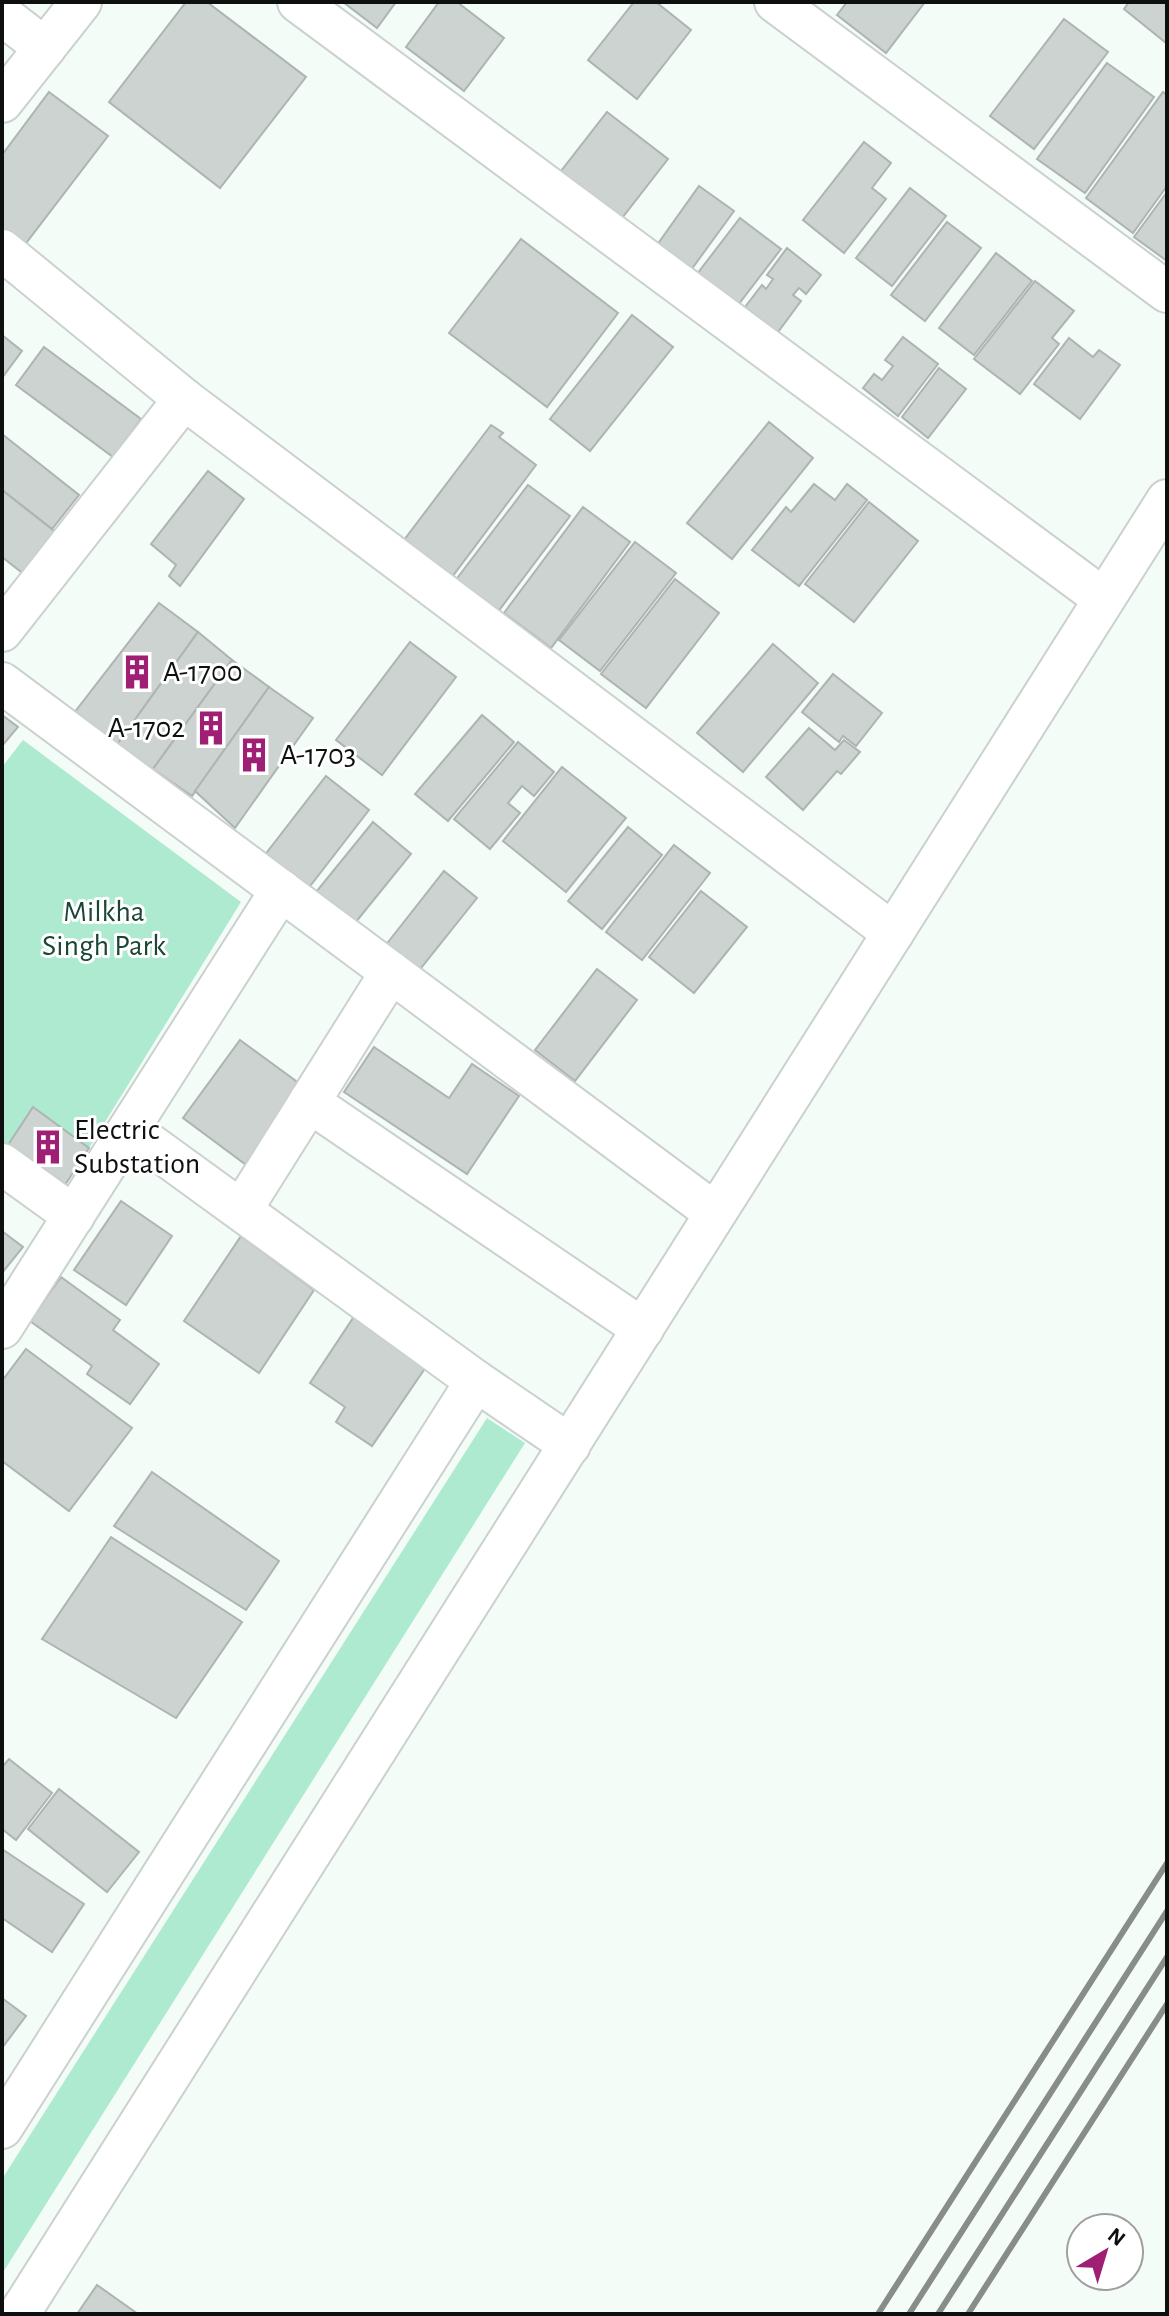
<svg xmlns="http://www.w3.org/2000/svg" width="1169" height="2316" font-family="'Alegreya Sans',sans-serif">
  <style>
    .green { fill: #aeead0 }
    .building { fill: #ccd3d0; stroke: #adb4b1; stroke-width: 2 }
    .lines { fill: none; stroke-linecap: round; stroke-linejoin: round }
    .street-casing { stroke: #cad1ce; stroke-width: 44 }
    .street { stroke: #fff; stroke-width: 40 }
    .rail { stroke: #888d8a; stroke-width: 6 }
    .labels { text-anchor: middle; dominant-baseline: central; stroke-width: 6; stroke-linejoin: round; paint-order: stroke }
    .poi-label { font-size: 30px; fill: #0e100f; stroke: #fff; text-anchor: start }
    .park-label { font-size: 30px; fill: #1b4636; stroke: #fff }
  </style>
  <rect width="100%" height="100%" fill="#f4fcf8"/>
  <g class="green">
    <polygon points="23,740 241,902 89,1148 33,1107 8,1145 2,1141 2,767"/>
    <polygon points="487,1418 525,1443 2,2274 2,2179"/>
  </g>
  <g class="building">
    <polygon points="186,2 207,2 306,77 220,188 109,102"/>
    <polygon points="343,2 396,2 377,28"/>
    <polygon points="439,2 457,2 504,38 464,91 406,47"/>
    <polygon points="634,2 656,2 691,30 637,99 588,60"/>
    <polygon points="847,2 925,2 886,53 837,15"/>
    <polygon points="1129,2 1167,2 1166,43 1124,9"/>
    <polygon points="1064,19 1108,52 1034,149 990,116"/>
    <polygon points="1107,63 1154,97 1085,193 1037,159"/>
    <polygon points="49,92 108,136 20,251 2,238 2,155"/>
    <polygon points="1163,92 1167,95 1167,186 1133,233 1086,198"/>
    <polygon points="607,112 668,159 615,227 554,180"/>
    <polygon points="864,142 891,163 872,188 886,199 844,253 803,220"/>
    <polygon points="699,186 734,211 691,270 657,245"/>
    <polygon points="910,188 946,216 892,286 856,258"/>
    <polygon points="1167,192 1167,261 1134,237"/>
    <polygon points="740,218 781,249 738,305 697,274"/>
    <polygon points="947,222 981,248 925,321 891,295"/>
    <polygon points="521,239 618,313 547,407 449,333"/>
    <polygon points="787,248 821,275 806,294 799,288 793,295 801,301 778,332 745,307 762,285 766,289 773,279 767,275"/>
    <polygon points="996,253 1032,281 974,355 939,328"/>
    <polygon points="1035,281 1074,311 1052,338 1059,344 1020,394 974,359"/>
    <polygon points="632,315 673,347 590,451 550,419"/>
    <polygon points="2,335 22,351 2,378"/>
    <polygon points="903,337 938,364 898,416 863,388 874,374 882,380 893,366 885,360"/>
    <polygon points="1069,338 1093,357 1099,350 1120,365 1080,419 1034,384"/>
    <polygon points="44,347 141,419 113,457 16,385"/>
    <polygon points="939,368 966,389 928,438 902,417"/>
    <polygon points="769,422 813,458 732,559 687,523"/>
    <polygon points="491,425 503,433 499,437 536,465 452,577 404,540"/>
    <polygon points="2,434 79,495 52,529 2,490"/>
    <polygon points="208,471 244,499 180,586 169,576 176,565 151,544"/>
    <polygon points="814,484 835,500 847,484 867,500 799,586 752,550 786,507 791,512"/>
    <polygon points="528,485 570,516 497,613 455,581"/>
    <polygon points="2,490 58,534 25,575 2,557"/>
    <polygon points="869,502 918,541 854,622 805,584"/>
    <polygon points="583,507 630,542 551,648 504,613"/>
    <polygon points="635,542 676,573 600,671 559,640"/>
    <polygon points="675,579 719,613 646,708 601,674"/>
    <polygon points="159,603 198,632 116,746 74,713"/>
    <polygon points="198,632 232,660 153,769 116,746"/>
    <polygon points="410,642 456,677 382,775 336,740"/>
    <polygon points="773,644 818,683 743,772 697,733"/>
    <polygon points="232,660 269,687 192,796 153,769"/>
    <polygon points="833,674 882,713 856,746 843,736 839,742 802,712"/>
    <polygon points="269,687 313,718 235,828 195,791"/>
    <polygon points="2,715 18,727 2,746"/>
    <polygon points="482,715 514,742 448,821 415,794"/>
    <polygon points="809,728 835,750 844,740 860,752 841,774 837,771 803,810 766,777"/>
    <polygon points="518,742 554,772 534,796 522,786 508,803 520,813 490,849 454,819"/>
    <polygon points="562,767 626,818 566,892 503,841"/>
    <polygon points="326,776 369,810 307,890 264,856"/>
    <polygon points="373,822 411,854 355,923 316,892"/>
    <polygon points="628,827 662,855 602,929 568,901"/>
    <polygon points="674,845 710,873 642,960 606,932"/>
    <polygon points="444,871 477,898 417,973 385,946"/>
    <polygon points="701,891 747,927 694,993 649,957"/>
    <polygon points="597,969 637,1000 575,1081 535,1050"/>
    <polygon points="240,1040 311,1092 253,1170 183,1118"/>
    <polygon points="374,1047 449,1098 472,1064 519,1096 467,1174 344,1092"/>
    <polygon points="33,1107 89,1148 63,1188 8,1145"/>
    <polygon points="121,1201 172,1236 126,1305 74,1270"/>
    <polygon points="2,1231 23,1247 2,1273"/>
    <polygon points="241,1236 314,1290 259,1373 184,1321"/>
    <polygon points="61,1277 120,1320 113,1330 159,1364 130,1404 87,1374 92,1366 30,1321"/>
    <polygon points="357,1312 428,1364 372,1446 336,1422 345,1407 310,1383"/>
    <polygon points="26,1349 132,1428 69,1511 2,1461 2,1381"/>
    <polygon points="152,1472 279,1561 246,1610 114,1526"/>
    <polygon points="111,1537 242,1622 176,1718 42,1639"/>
    <polygon points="9,1759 52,1793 16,1840 2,1829 2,1767"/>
    <polygon points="59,1789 139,1852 107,1892 28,1829"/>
    <polygon points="2,1849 84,1904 52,1952 2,1918"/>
    <polygon points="2,1998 26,2016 2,2048"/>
    <polygon points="97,2285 138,2314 77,2314"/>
  </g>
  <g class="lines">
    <g class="street-casing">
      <g id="street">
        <polyline points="298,2 1104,599"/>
        <polyline points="775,2 1167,292"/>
        <polyline points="2,15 45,48"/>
        <polyline points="2,102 81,2"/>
        <polyline points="2,250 184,399 893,933"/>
        <polyline points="2,631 184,399"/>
        <polyline points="2,683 715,1213"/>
        <polyline points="309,1102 643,1329"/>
        <polyline points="129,1129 476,1381 570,1445"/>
        <polyline points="2,1164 74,1216"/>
        <polyline points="242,1209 391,972"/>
        <polyline points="2,1328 281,890"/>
        <polyline points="2,2128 476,1381"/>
        <polyline points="19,2314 1167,500"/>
      </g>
    </g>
    <use href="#street" class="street"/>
    <g class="rail">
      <polyline points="878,2314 1167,1863"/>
      <polyline points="909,2314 1167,1911"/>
      <polyline points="938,2314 1167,1957"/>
      <polyline points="968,2314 1167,2004"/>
    </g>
  </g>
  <defs>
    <g id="building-bare" transform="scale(2.76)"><path d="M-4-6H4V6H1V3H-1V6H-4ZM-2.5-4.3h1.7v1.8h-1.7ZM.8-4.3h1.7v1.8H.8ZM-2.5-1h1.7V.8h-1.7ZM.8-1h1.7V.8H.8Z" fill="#9e1f73" stroke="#fff" stroke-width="2.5" paint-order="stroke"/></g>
  </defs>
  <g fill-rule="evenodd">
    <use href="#building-bare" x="137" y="672"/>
    <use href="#building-bare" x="211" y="728"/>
    <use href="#building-bare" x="254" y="755"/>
    <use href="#building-bare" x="48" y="1147"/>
  </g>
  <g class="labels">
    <g class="poi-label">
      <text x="163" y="672">A-1700</text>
      <text x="185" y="728" text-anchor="end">A-1702</text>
      <text x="280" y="755">A-1703</text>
      <text x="74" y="1130">Electric<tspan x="74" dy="34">Substation</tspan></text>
    </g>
    <g class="park-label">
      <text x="104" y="912">Milkha<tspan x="104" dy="34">Singh Park</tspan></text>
    </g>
  </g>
  <rect width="1169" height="2316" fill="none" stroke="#0e100f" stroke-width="8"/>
  <g transform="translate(1105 2252) rotate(38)"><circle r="38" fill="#ffffff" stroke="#9f9f9f" stroke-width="2"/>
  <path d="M0-6L14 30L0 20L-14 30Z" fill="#9e1f73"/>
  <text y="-12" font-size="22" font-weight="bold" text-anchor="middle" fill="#0e100f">N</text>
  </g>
</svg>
